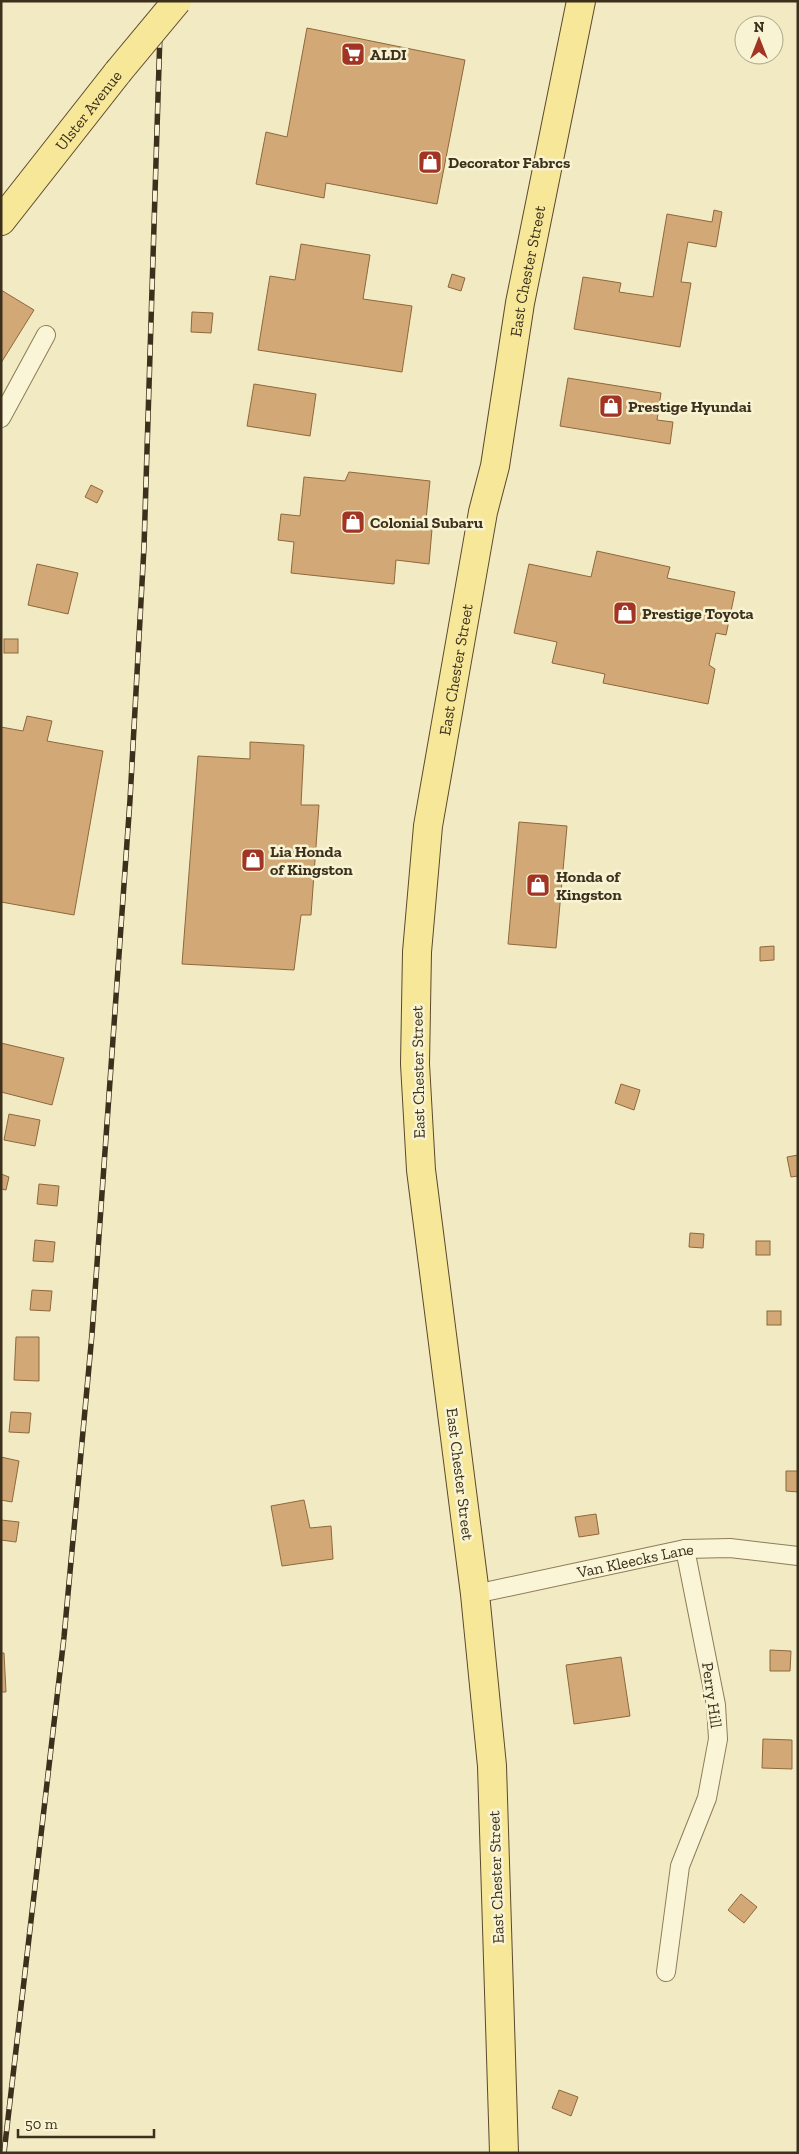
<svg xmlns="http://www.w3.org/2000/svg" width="799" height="2154" font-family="'Zilla Slab',serif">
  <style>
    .building { fill: #d2a976; stroke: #8e683c }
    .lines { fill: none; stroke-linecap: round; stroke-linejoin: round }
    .minor-casing { stroke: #8d7c58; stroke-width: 20 }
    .primary-casing { stroke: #5b492d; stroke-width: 30 }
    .minor { stroke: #fbf5d7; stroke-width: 18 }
    .primary { stroke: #f7e798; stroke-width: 28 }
    .rail-casing { stroke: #3c301d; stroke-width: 5.5 }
    .rail { stroke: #f8f3d3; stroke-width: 4; stroke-dasharray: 11; stroke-linecap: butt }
    .primary-bridge-casing { stroke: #5b492d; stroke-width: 30; stroke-linecap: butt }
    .primary-bridge { stroke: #f7e798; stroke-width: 28 }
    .labels { text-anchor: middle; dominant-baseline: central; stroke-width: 5; stroke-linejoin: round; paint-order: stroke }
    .poi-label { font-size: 16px; font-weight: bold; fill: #3c301d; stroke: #f8f3d3; text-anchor: start }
    .street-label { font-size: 16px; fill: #3c301d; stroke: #f8f3d3 }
  </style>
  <rect width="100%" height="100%" fill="#f1eac3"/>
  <g class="building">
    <polygon points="307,28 465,60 437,204 326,183 324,198 256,184 266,132 287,137"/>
    <polygon points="714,210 722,212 716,247 688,242 681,282 691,283 680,347 574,329 583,277 621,283 619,292 653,297 667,214 712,222"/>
    <polygon points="301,244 370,255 363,299 412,306 402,372 258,350 270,276 295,280"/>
    <polygon points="452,274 465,278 461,291 448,287"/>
    <polygon points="1,290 34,310 1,363"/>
    <polygon points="192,312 213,313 211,333 191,332"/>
    <polygon points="568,378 661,393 657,420 673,422 670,444 560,426"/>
    <polygon points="254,384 316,394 310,436 247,426"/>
    <polygon points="349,472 430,481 425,529 432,529 429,564 396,560 394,584 291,573 294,542 278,540 281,514 300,516 304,477 345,481"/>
    <polygon points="91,485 103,491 97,503 85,497"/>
    <polygon points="597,551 670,567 667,578 735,592 726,635 716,633 709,665 715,669 708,704 603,683 605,674 552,663 557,642 514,633 529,564 591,577"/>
    <polygon points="37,564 78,573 68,614 28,605"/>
    <rect x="4" y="639" width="14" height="14"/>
    <polygon points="27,716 52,721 47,741 103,751 74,915 1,902 1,727 23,731"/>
    <polygon points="250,742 304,745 301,805 319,805 311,915 301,915 294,970 182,964 198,756 250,759"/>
    <polygon points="519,822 567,826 556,948 508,944"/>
    <polygon points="774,946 774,960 760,961 760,947"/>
    <polygon points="1,1043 64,1058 52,1105 1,1092"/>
    <polygon points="621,1084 640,1090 634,1110 615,1103"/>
    <polygon points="9,1114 40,1120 35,1146 4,1140"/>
    <polygon points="798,1155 798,1176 791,1177 787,1157"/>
    <polygon points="1,1174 9,1177 6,1190 1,1189"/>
    <polygon points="39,1184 59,1186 57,1206 37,1204"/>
    <polygon points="690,1233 704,1234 703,1248 689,1247"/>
    <polygon points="35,1240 55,1242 53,1262 33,1261"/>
    <rect x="756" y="1241" width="14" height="14"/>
    <polygon points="32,1290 52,1291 50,1311 30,1310"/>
    <rect x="767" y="1311" width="14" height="14"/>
    <polygon points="16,1337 39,1337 39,1381 14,1380"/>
    <polygon points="11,1412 31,1413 29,1433 9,1432"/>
    <polygon points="1,1457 19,1461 12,1502 1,1500"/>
    <polygon points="786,1471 798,1471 798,1492 786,1491"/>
    <polygon points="304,1500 310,1528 331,1526 333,1559 282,1566 271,1506"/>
    <polygon points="596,1514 599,1534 579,1537 575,1517"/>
    <polygon points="1,1520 19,1522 16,1542 1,1540"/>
    <polygon points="770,1650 791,1651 790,1671 770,1671"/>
    <polygon points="1,1653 4,1653 6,1692 1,1692"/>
    <polygon points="621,1657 630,1716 574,1724 566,1665"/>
    <polygon points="763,1739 792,1740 792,1769 762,1768"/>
    <polygon points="741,1894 757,1907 744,1923 728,1910"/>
    <polygon points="559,2090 578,2097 571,2116 552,2108"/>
  </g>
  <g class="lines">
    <g class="minor-casing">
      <g id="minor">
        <polyline points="1,418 46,335"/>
        <path id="s1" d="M475 1594 685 1549 730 1548 798 1556"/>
        <polyline points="666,1972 680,1866 707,1798 718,1739 716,1705 685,1549"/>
      </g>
    </g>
    <g class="primary-casing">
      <g id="primary">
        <path id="s2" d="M1 221 118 72"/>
        <path id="s3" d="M504 2153 492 1766 475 1594 421 1170 415 1064 417 952 428 826 483 512 495 466 520 303 581 1"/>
      </g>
    </g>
    <use href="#minor" class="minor"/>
    <use href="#primary" class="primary"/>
    <g class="rail-casing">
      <polyline id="rail" points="4,2153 64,1637 92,1334 130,800 144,547 161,1"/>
    </g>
    <use href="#rail" class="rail"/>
    <g class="primary-bridge-casing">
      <polyline id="primary-bridge" points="118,72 177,1"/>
    </g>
    <use href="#primary-bridge" class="primary-bridge"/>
  </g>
  <defs>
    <g id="supermarket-square" transform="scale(1.25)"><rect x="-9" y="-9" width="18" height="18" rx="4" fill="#a13423" stroke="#f8f3d3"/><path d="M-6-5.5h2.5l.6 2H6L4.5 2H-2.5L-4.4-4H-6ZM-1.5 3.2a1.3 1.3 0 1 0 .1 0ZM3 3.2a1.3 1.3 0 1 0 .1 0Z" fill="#fff"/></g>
    <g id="shop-square" transform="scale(1.25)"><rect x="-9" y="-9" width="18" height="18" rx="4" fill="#a13423" stroke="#f8f3d3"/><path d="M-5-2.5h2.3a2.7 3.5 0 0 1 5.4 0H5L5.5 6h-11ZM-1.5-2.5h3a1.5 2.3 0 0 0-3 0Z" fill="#fff"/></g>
  </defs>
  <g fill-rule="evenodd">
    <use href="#supermarket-square" x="353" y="54"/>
    <use href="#shop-square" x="430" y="162"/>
    <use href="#shop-square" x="611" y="406"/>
    <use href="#shop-square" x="353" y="522"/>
    <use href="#shop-square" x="625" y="613"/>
    <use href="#shop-square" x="253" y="860"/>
    <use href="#shop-square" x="538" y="885"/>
  </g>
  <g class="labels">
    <g class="poi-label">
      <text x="370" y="54">ALDI</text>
      <text x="448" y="162">Decorator Fabrcs</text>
      <text x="628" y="406">Prestige Hyundai</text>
      <text x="370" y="522">Colonial Subaru</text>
      <text x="642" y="613">Prestige Toyota</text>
      <text x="270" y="851">Lia Honda<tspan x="270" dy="18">of Kingston</tspan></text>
      <text x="556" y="876">Honda of<tspan x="556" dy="18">Kingston</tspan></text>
    </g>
    <g class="street-label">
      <text stroke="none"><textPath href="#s2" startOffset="141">Ulster Avenue</textPath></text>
      <text stroke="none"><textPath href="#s3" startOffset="1896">East Chester Street</textPath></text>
      <text stroke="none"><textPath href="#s3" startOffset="1491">East Chester Street</textPath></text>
      <text transform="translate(418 1072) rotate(-91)">East Chester Street</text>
      <text transform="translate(460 1474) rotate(83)">East Chester Street</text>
      <text stroke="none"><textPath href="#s1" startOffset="164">Van Kleecks Lane</textPath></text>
      <text transform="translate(712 1695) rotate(82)">Perry Hill</text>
      <text transform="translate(496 1877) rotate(-92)">East Chester Street</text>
    </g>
  </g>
  <rect width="799" height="2154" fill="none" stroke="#3c301d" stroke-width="5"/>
  <g transform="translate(759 40)"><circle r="24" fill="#f8f3d3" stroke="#ada58a"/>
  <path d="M0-4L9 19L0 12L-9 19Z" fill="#a13423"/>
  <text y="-8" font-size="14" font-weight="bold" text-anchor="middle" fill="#3c301d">N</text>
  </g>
  <path d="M18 2129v8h136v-8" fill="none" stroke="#3c301d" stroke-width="2.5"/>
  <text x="25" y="2129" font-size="15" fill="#3c301d" stroke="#f8f3d3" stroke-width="4" paint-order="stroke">50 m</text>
</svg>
